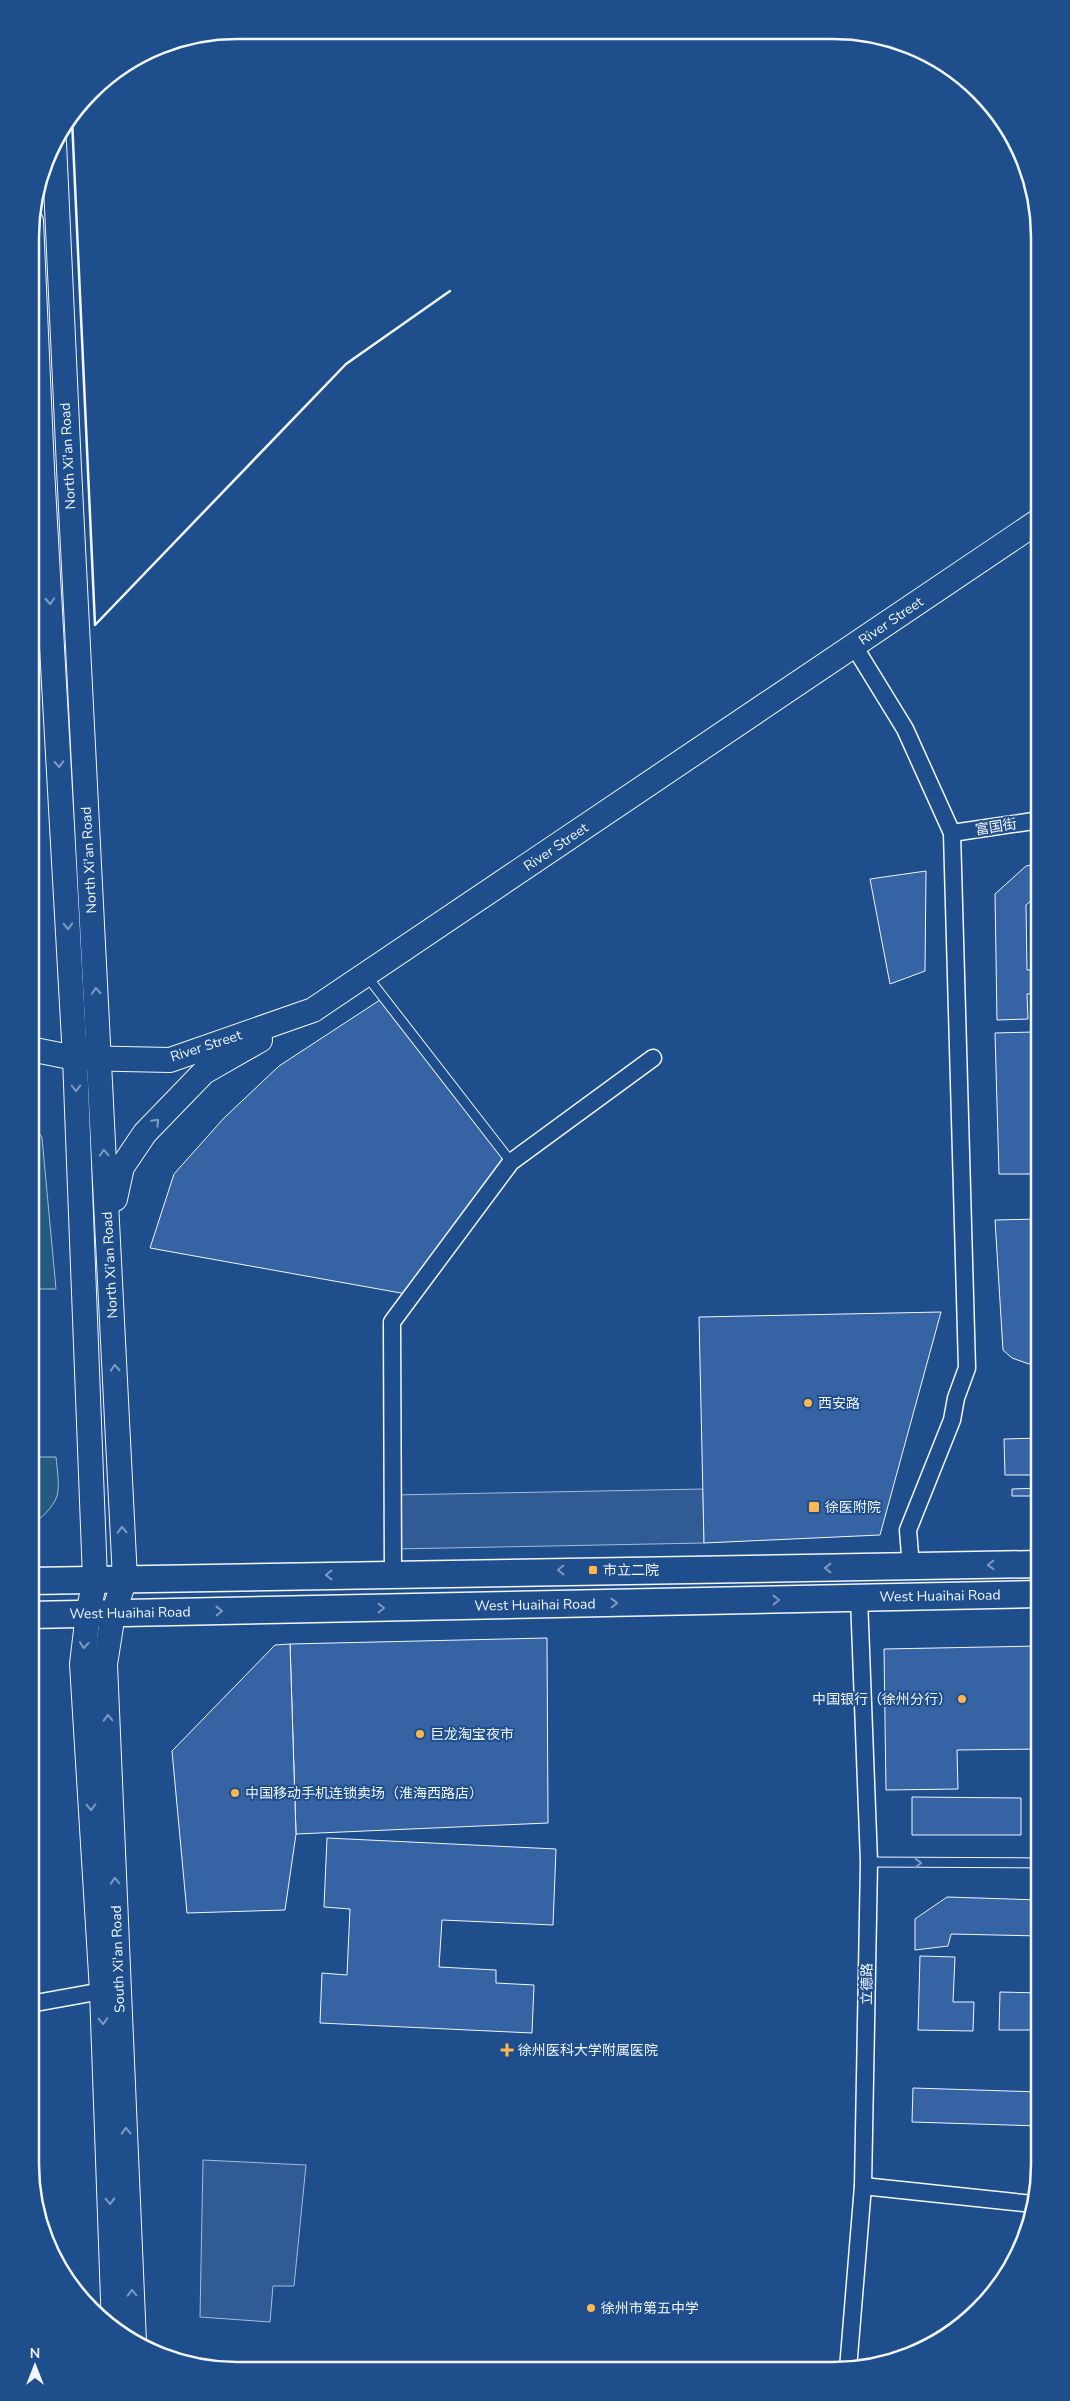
<svg xmlns="http://www.w3.org/2000/svg" width="1070" height="2401" font-family="'Nunito Sans','Noto Sans SC',sans-serif">
  <style>
    .green { fill: #245a82; stroke: #a8bbd7 }
    .parking { fill: #305b95; stroke: #a8bbd7 }
    .building { fill: #3563a3; stroke: #f2f6ff }
    .lines { fill: none; stroke-linecap: round; stroke-linejoin: round }
    .lane-casing { stroke: #f2f6ff; stroke-width: 11 }
    .street-casing { stroke: #f2f6ff; stroke-width: 19 }
    .secondary-casing { stroke: #f2f6ff; stroke-width: 26 }
    .primary-casing { stroke: #f2f6ff; stroke-width: 29 }
    .lane { stroke: #1f4e8c; stroke-width: 9 }
    .street { stroke: #1f4e8c; stroke-width: 16 }
    .secondary { stroke: #1f4e8c; stroke-width: 24 }
    .primary { stroke: #1f4e8c; stroke-width: 26 }
    .wall { stroke: #f2f6ff; stroke-width: 2.5 }
    .oneway { stroke: #7e9ac0 }
    .poi-dot { fill: #ffb74d; stroke: #1f4e8c; stroke-width: 2 }
    .labels { text-anchor: middle; dominant-baseline: central; stroke-width: 4; stroke-linejoin: round; paint-order: stroke }
    .street-label { font-size: 14px; fill: #f2f6ff; stroke: #1f4e8c }
    .poi-label { font-size: 14px; fill: #f2f6ff; stroke: #1f4e8c; text-anchor: start }
    .rim { fill: none; stroke: #f2f6ff; stroke-width: 2.5 }
  </style>
  <rect width="100%" height="100%" fill="#1f4e8c"/>
  <g class="green">
    <polygon points="30,1116 42,1138 56,1289 30,1289"/>
    <path d="M30 1457H56C57 1468 60 1486 57 1496 54 1506 40 1521 30 1524Z"/>
  </g>
  <g class="parking">
    <polygon points="703,1489 704,1543 394,1549 393,1495"/>
    <polygon points="203,2160 306,2165 294,2286 273,2286 270,2322 200,2317"/>
  </g>
  <g class="building">
    <polygon points="1040,863 1040,897 1034,898 1026,905 1027,970 1040,970 1040,993 1027,994 1028,1019 997,1020 995,894 1026,866"/>
    <polygon points="926,871 925,971 890,984 870,879"/>
    <polygon points="383,998 511,1162 412,1295 150,1248 174,1174 224,1118 279,1066"/>
    <polygon points="1034,1032 1034,1044 1040,1044 1040,1083 1035,1083 1037,1141 1040,1141 1040,1175 1038,1174 999,1174 995,1033"/>
    <polygon points="1040,1219 1040,1363 1029,1364 1012,1358 1003,1350 995,1220"/>
    <polygon points="941,1312 880,1535 704,1543 699,1317"/>
    <polygon points="1040,1438 1040,1475 1005,1475 1004,1439"/>
    <polygon points="1040,1488 1040,1496 1012,1496 1012,1489"/>
    <polygon points="547,1638 548,1823 296,1834 290,1644"/>
    <polygon points="290,1644 296,1834 285,1910 187,1913 172,1751 275,1645"/>
    <polygon points="1040,1646 1040,1749 957,1750 958,1789 886,1790 884,1649"/>
    <polygon points="912,1797 1021,1798 1021,1835 912,1835"/>
    <polygon points="1039,1809 1040,1809 1040,1838 1038,1838"/>
    <polygon points="327,1838 556,1849 553,1925 442,1920 439,1967 496,1970 496,1983 534,1985 532,2033 320,2023 322,1973 347,1975 350,1909 324,1907"/>
    <polygon points="947,1897 1040,1900 1040,1936 951,1934 948,1946 915,1950 915,1919"/>
    <polygon points="920,1956 955,1957 953,2002 974,2002 973,2031 918,2030"/>
    <polygon points="1000,1992 1040,1993 1040,2030 999,2030"/>
    <polygon points="913,2088 1040,2092 1040,2126 912,2122"/>
  </g>
  <g class="lines">
    <g class="lane-casing">
      <g id="lane">
        <polyline points="366,975 511,1162"/>
        <polyline points="869,1862 1040,1863"/>
      </g>
    </g>
    <g class="street-casing">
      <g id="street">
        <polyline points="854,646 905,729 952,833 967,1368 956,1398 952,1420 908,1530 911,1567"/>
        <polyline points="952,833 1040,820"/>
        <polyline points="393,1574 392,1322 511,1162 653,1058"/>
        <polyline points="30,2004 102,1991"/>
        <polyline points="863,2186 1033,2204"/>
        <polyline points="848,2369 863,2186 869,1862 859,1598"/>
      </g>
    </g>
    <g class="secondary-casing">
      <g id="secondary">
        <polyline points="54,142 69,468 125,1579 113,1614 105,1664 134,2342"/>
        <polyline points="31,221 42,469 75,1058 95,1579 88,1614 82,1664 102,1991 114,2328"/>
        <polyline points="30,1049 75,1058 170,1060 313,1010 1040,520"/>
        <polyline points="115,1199 122,1167 145,1133 204,1072 260,1040"/>
      </g>
    </g>
    <g class="primary-casing">
      <g id="primary">
        <polyline points="30,1581 1040,1564"/>
        <polyline points="30,1615 1040,1594"/>
      </g>
    </g>
    <use href="#lane" class="lane"/>
    <use href="#street" class="street"/>
    <use href="#secondary" class="secondary"/>
    <use href="#primary" class="primary"/>
    <polyline class="wall" points="72,119 95,625 346,364 450,291"/>
  </g>
  <defs><path id="oneway-chevron" d="M-2-3.5L2.5 0L-2 3.5" fill="none" stroke-width="1.6" stroke-linecap="round" stroke-linejoin="round" transform="scale(1.25)"/></defs>
  <g class="oneway">
    <use href="#oneway-chevron" transform="translate(50 601) rotate(87)"/>
    <use href="#oneway-chevron" transform="translate(59 764) rotate(87)"/>
    <use href="#oneway-chevron" transform="translate(68 926) rotate(87)"/>
    <use href="#oneway-chevron" transform="translate(96 991) rotate(-93)"/>
    <use href="#oneway-chevron" transform="translate(76 1088) rotate(88)"/>
    <use href="#oneway-chevron" transform="translate(156 1122) rotate(-46)"/>
    <use href="#oneway-chevron" transform="translate(104 1153) rotate(-93)"/>
    <use href="#oneway-chevron" transform="translate(115 1368) rotate(-93)"/>
    <use href="#oneway-chevron" transform="translate(122 1530) rotate(-93)"/>
    <use href="#oneway-chevron" transform="translate(991 1565) rotate(178)"/>
    <use href="#oneway-chevron" transform="translate(828 1568) rotate(180)"/>
    <use href="#oneway-chevron" transform="translate(561 1570) rotate(179)"/>
    <use href="#oneway-chevron" transform="translate(329 1575) rotate(179)"/>
    <use href="#oneway-chevron" transform="translate(776 1600) rotate(-1)"/>
    <use href="#oneway-chevron" transform="translate(614 1603) rotate(-1)"/>
    <use href="#oneway-chevron" transform="translate(381 1608) rotate(-1)"/>
    <use href="#oneway-chevron" transform="translate(219 1611) rotate(-1)"/>
    <use href="#oneway-chevron" transform="translate(84 1645) rotate(96)"/>
    <use href="#oneway-chevron" transform="translate(108 1718) rotate(-92)"/>
    <use href="#oneway-chevron" transform="translate(91 1807) rotate(87)"/>
    <use href="#oneway-chevron" transform="translate(918 1863)"/>
    <use href="#oneway-chevron" transform="translate(115 1881) rotate(-92)"/>
    <use href="#oneway-chevron" transform="translate(103 2021) rotate(88)"/>
    <use href="#oneway-chevron" transform="translate(126 2131) rotate(-92)"/>
    <use href="#oneway-chevron" transform="translate(110 2201) rotate(88)"/>
    <use href="#oneway-chevron" transform="translate(132 2293) rotate(-92)"/>
  </g>
  <g class="poi-dot">
    <circle cx="808" cy="1403" r="5"/>
    <rect x="808" y="1501" width="12" height="12" rx="2.5"/>
    <rect x="588" y="1565" width="10" height="10" rx="2.5"/>
    <circle cx="962" cy="1699" r="5"/>
    <circle cx="420" cy="1734" r="5"/>
    <circle cx="235" cy="1793" r="5"/>
    <path d="M504.5 2042.5h5v5h5v5h-5v5h-5v-5h-5v-5h5z"/>
    <circle cx="591" cy="2308" r="5"/>
  </g>
  <g class="labels">
    <g class="street-label">
      <text transform="translate(68 456) rotate(-93)">North Xi'an Road</text>
      <text transform="translate(891 621) rotate(-34)">River Street</text>
      <text transform="translate(996 827) rotate(-9)">富国街</text>
      <text transform="translate(556 847) rotate(-34)">River Street</text>
      <text transform="translate(89 860) rotate(-93)">North Xi'an Road</text>
      <text transform="translate(206 1046) rotate(-18)">River Street</text>
      <text transform="translate(110 1265) rotate(-93)">North Xi'an Road</text>
      <text transform="translate(940 1596) rotate(-1)">West Huaihai Road</text>
      <text transform="translate(535 1605) rotate(-1)">West Huaihai Road</text>
      <text transform="translate(130 1613) rotate(-1)">West Huaihai Road</text>
      <text transform="translate(118 1959) rotate(-92)">South Xi'an Road</text>
      <text transform="translate(867 1984) rotate(-89)">立德路</text>
    </g>
    <g class="poi-label">
      <text x="818" y="1403">西安路</text>
      <text x="825" y="1507">徐医附院</text>
      <text x="603" y="1570">市立二院</text>
      <text x="952" y="1699" text-anchor="end">中国银行（徐州分行）</text>
      <text x="430" y="1734">巨龙淘宝夜市</text>
      <text x="245" y="1793">中国移动手机连锁卖场（淮海西路店）</text>
      <text x="518" y="2050">徐州医科大学附属医院</text>
      <text x="601" y="2308">徐州市第五中学</text>
    </g>
  </g>
  <path d="M0 0H1070V2401H0ZM237 39H833A198 198 0 0 1 1031 237V2164A198 198 0 0 1 833 2362H237A198 198 0 0 1 39 2164V237A198 198 0 0 1 237 39Z" fill="#1f4e8c" fill-rule="evenodd"/>
  <path class="rim" d="M237 39H833A198 198 0 0 1 1031 237V2164A198 198 0 0 1 833 2362H237A198 198 0 0 1 39 2164V237A198 198 0 0 1 237 39Z"/>
  <g transform="translate(35 2366)" stroke="#1f4e8c" stroke-width="4" paint-order="stroke">
  <path d="M0-4L9 19L0 12L-9 19Z" fill="#f2f6ff"/>
  <text y="-8" font-size="14" font-weight="bold" text-anchor="middle" fill="#f2f6ff">N</text>
  </g>
</svg>
